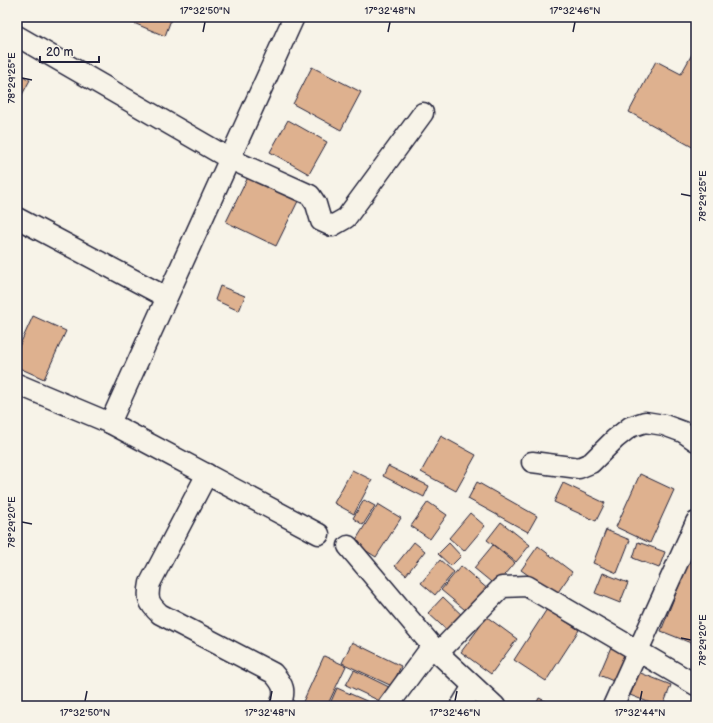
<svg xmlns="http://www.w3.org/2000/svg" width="713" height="723" font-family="'Balsamiq Sans',sans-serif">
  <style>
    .building { fill: #deb18f; stroke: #22223b }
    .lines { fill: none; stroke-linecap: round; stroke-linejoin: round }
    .minor-casing { stroke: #22223b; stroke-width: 23 }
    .minor { stroke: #f7f3e8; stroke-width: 20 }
    .ticks { fill: none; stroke: #22223b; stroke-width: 1.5 }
    .neatline { fill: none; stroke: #22223b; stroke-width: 1.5 }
    .ticks-label { font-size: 10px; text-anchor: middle; fill: #22223b }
  </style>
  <rect width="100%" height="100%" fill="#f7f3e8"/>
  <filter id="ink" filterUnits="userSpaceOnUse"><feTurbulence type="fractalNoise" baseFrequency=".025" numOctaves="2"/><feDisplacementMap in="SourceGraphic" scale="8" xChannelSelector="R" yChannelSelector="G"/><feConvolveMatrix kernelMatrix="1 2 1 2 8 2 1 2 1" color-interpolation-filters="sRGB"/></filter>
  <g filter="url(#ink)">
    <g class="building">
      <polygon points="119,17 172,17 165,36"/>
      <polygon points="696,47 696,149 629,112 656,61 681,74"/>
      <polygon points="312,67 361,92 341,130 293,104"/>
      <polygon points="17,73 30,80 17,104"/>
      <polygon points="288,120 327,142 309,174 270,152"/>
      <polygon points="249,175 299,199 276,246 226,222"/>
      <polygon points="220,286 245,296 239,311 215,300"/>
      <polygon points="33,316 66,331 44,379 17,367 17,351"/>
      <polygon points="441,436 476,455 456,491 421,472"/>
      <polygon points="388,466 429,486 424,497 383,476"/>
      <polygon points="352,470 372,480 354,514 334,503"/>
      <polygon points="640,474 674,490 650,543 616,527"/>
      <polygon points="477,482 537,516 528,532 468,499"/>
      <polygon points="563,483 605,503 596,521 554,502"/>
      <polygon points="364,500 375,506 363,525 353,518"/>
      <polygon points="428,502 447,515 430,539 411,526"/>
      <polygon points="378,504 401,518 376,557 354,543"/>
      <polygon points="470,513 485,526 464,551 449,538"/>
      <polygon points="501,522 530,545 516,562 487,540"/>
      <polygon points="606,530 630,540 617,573 593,563"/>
      <polygon points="414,542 425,551 406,575 395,566"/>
      <polygon points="638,542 665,552 659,568 633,558"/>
      <polygon points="449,543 461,556 451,566 438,554"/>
      <polygon points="493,545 515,563 496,586 474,568"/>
      <polygon points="538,546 572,572 556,595 521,570"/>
      <polygon points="691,555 696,557 696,645 661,631"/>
      <polygon points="440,560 454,572 435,595 421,583"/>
      <polygon points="461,566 490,591 470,614 441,590"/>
      <polygon points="603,573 628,583 620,603 595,593"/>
      <polygon points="443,597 466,619 452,635 428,613"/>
      <polygon points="547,609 579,630 546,681 514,660"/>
      <polygon points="487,617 517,639 491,674 461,652"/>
      <polygon points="352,642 401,666 392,686 342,663"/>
      <polygon points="611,647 630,654 618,683 599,675"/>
      <polygon points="324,656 346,666 327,706 301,706"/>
      <polygon points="354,670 391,688 384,703 346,685"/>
      <polygon points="633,670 671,685 663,706 658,706 630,695 635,684 628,681"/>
      <polygon points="337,688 371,703 370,706 329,706"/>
      <polygon points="539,698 556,706 535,706"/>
    </g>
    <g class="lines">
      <g class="minor-casing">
        <g id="minor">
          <polyline points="17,36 230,159 310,195 316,204 321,221 332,226 346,218 423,113"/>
          <polyline points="17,218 166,297"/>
          <polyline points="17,384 110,423 319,534"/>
          <polyline points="110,423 294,17"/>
          <polyline points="532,462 579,468 591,463 615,439 630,427 645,422 664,425 683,432 696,441"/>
          <path d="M207 474 150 583C147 598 148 603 160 614L273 673C284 685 286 691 280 706"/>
          <polyline points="348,546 438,653 495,706"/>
          <polyline points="438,653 502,587 527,586 696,685"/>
          <polyline points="388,706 432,646"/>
          <polyline points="461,706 473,686"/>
          <polyline points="613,706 696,522"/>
        </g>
      </g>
      <use href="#minor" class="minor"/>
    </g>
  </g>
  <path class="ticks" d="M203 32 205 22M388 32 390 22M573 32 575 22M22 78 32 80M681 194 691 196M22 522 32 524M681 638 691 640M85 701 87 691M270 701 272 691M455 701 457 691M640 701 642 691"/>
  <rect width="713" height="723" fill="none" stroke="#f7f3e8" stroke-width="44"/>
  <path d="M40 56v6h59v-6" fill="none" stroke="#22223b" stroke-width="2"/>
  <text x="46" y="56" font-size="12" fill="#22223b" stroke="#f7f3e8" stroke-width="3" paint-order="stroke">20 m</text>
  <rect x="22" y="22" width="669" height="679" class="neatline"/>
  <g class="ticks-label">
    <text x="205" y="14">17°32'50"N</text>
    <text x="390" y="14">17°32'48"N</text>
    <text x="575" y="14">17°32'46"N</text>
    <text transform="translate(11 78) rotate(-90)" y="4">78°29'25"E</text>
    <text transform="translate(702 196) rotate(-90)" y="4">78°29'25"E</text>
    <text transform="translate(11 522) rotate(-90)" y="4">78°29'20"E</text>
    <text transform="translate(702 640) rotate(-90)" y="4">78°29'20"E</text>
    <text x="85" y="716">17°32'50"N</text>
    <text x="270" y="716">17°32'48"N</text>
    <text x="455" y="716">17°32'46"N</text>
    <text x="640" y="716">17°32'44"N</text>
  </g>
</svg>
